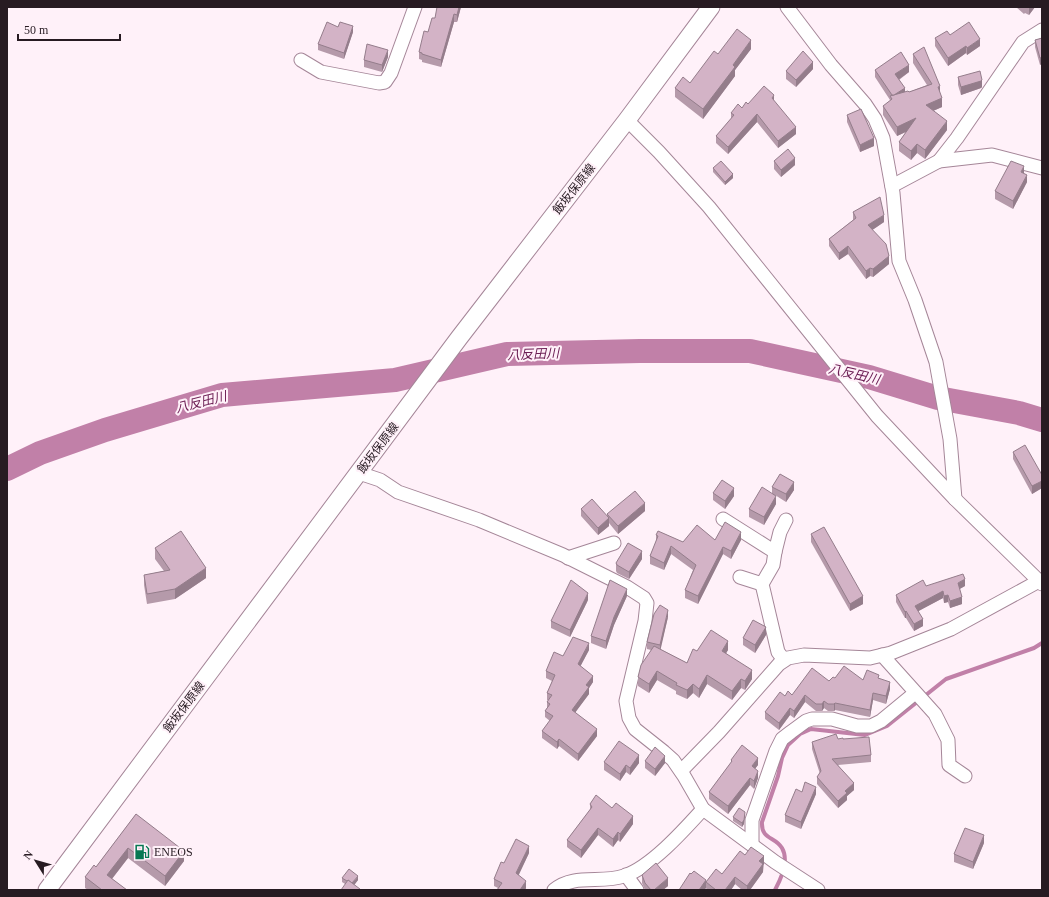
<svg xmlns="http://www.w3.org/2000/svg" width="1049" height="897" font-family="'Times New Roman','Noto Sans JP',serif">
  <style>
    .lines { fill: none; stroke-linecap: round; stroke-linejoin: round }
    .stream { stroke: #c180a8; stroke-width: 4 }
    .river { stroke: #c180a8; stroke-width: 24 }
    .minor-casing { stroke: #a58698; stroke-width: 15 }
    .major-casing { stroke: #a58698; stroke-width: 19 }
    .minor { stroke: #fff; stroke-width: 13 }
    .major { stroke: #fff; stroke-width: 17 }
    .wall { fill: #b59aaa }
    .shaded-wall { fill: #947d8b }
    .building { fill: #d3b3c6; stroke: #947d8b }
    .labels { text-anchor: middle; dominant-baseline: central; stroke-width: 4; stroke-linejoin: round; paint-order: stroke }
    .street-label { font-size: 12px; fill: #271b22; stroke: #fff1f9 }
    .poi-label { font-size: 12px; fill: #271b22; stroke: #fff1f9; text-anchor: start }
    .water-label { font-size: 13px; font-style: italic; fill: #6d2055; stroke: #fff1f9 }
  </style>
  <rect width="100%" height="100%" fill="#fff1f9"/>
  <g class="lines">
    <path class="stream" d="M775 890C781 879 789 860 782 848 775 836 761 840 762 822L778 776 782 758 788 745 800 734 811 729 865 735 887 726 946 679 1034 648 1042 643"/>
    <polyline class="river" points="7,469 40,453 105,430 222,395 395,380 507,354 640,351 750,351 869,377 938,398 1019,413 1042,420"/>
    <g class="minor-casing">
      <g id="minor">
        <polyline points="787,7 831,65 865,104 875,119 883,138 893,193 899,261 915,300 936,362 950,439 955,499"/>
        <polyline points="301,60 321,72 379,83 385,82 391,73 415,7"/>
        <polyline points="627,120 659,152 709,207 877,416 955,499 1042,584"/>
        <polyline points="939,161 992,155 1042,168"/>
        <polyline points="892,186 939,161 957,138 1023,42 1042,30"/>
        <polyline points="359,473 380,480 398,492 479,520 563,555 627,587 644,598 647,603 645,621 626,701 629,718 635,729 664,752 673,760 684,776 703,809 775,862 818,890"/>
        <polyline points="723,519 775,552 773,565 762,584 778,652 784,660"/>
        <polyline points="775,552 780,532 786,520"/>
        <polyline points="568,558 614,543"/>
        <polyline points="740,577 762,584"/>
        <polyline points="882,655 935,714 948,740 949,765 965,776"/>
        <polyline points="681,771 719,732 779,664 788,658 804,655 870,658 891,653 951,629 1039,581"/>
        <polyline points="752,844 752,820 776,751 782,739 791,732 806,721 812,719 832,719 857,726 871,726 881,721 915,693"/>
        <polyline points="626,875 637,890"/>
        <path d="M554 890C574 873 601 884 624 876 651 867 684 830 703 809"/>
      </g>
    </g>
    <g class="major-casing">
      <polyline id="major" points="47,890 459,338 627,120 711,7"/>
    </g>
    <use href="#minor" class="minor"/>
    <use href="#major" class="major"/>
  </g>
  <g class="wall">
    <polygon points="461,7 457,22 454,22 441,67 422,62 422,60 419,59 419,52 435,18"/>
    <polygon points="1016,7 1035,7 1029,15 1025,13 1024,14"/>
    <polygon points="353,32 344,59 318,50 318,44"/>
    <polygon points="935,38 980,46 967,55 966,53 948,66 935,46"/>
    <polygon points="1042,38 1040,65 1035,47 1035,40"/>
    <polygon points="751,49 735,70 735,76 703,119 675,97 675,88 690,83 718,54"/>
    <polygon points="913,54 940,93 942,107 933,111 947,130 925,159 917,153 911,160 899,151 899,142 906,132 897,136 883,115 883,106 890,101 890,100 875,77 875,70 909,72 899,80 905,92 909,92 927,85 913,63"/>
    <polygon points="388,57 382,72 364,67 364,60"/>
    <polygon points="813,69 796,87 786,79 786,71"/>
    <polygon points="958,77 982,87 981,88 961,95 958,85"/>
    <polygon points="774,101 796,134 778,148 757,122 728,154 716,143 716,136 731,119 731,113 742,108 748,104"/>
    <polygon points="847,115 874,146 860,152 847,122"/>
    <polygon points="774,161 795,165 781,177 774,169"/>
    <polygon points="713,168 733,178 725,185 713,172"/>
    <polygon points="1024,174 1027,182 1013,209 995,199 995,191"/>
    <polygon points="853,212 884,222 872,230 889,264 873,277 870,276 866,279 848,254 839,260 829,246 829,239 853,220"/>
    <polygon points="1013,452 1042,475 1042,488 1032,494 1013,459"/>
    <polygon points="772,487 794,490 786,502 775,495 776,504 764,525 749,517 749,509 772,494"/>
    <polygon points="713,493 734,496 725,509 713,500"/>
    <polygon points="581,509 607,517 607,514 645,511 618,534 609,523 609,526 598,535 581,516"/>
    <polygon points="1042,522 1042,532 1041,530 1041,523"/>
    <polygon points="811,534 863,604 850,611 811,542"/>
    <polygon points="656,535 683,542 715,540 741,540 731,559 723,554 698,604 685,598 685,590 693,570 671,554 664,570 650,564 650,556 656,542"/>
    <polygon points="155,548 206,578 175,599 147,604 144,585 144,575 164,571 155,559"/>
    <polygon points="642,559 629,579 617,573 616,571 616,563"/>
    <polygon points="965,586 959,589 962,604 950,608 948,602 944,603 943,598 918,611 923,626 914,631 906,618 905,618 896,602 896,595"/>
    <polygon points="627,596 614,625 606,649 591,643 591,636"/>
    <polygon points="588,600 570,637 551,628 551,621"/>
    <polygon points="668,617 660,649 687,663 697,651 728,650 726,653 752,679 745,690 741,688 732,700 707,684 699,698 693,693 687,699 676,694 676,691 657,680 649,693 638,686 638,677 651,650 647,649 647,642"/>
    <polygon points="766,635 755,653 743,645 743,638"/>
    <polygon points="589,650 580,666 593,682 589,688 589,694 575,712 597,736 578,761 559,746 557,749 542,738 542,731 550,721 545,717 545,711 547,708 547,702 548,700 547,700 547,693 552,681 546,678 546,671 563,656"/>
    <polygon points="835,678 863,680 879,678 890,689 886,704 873,700 870,717 835,710 834,711 828,711 824,708 822,711 816,711 805,702 794,718 790,715 779,730 765,719 765,712 785,696 792,695 829,681"/>
    <polygon points="838,739 843,739 871,755 871,762 838,765 854,790 847,796 847,800 838,808 817,784 817,777 820,774 812,749 812,742"/>
    <polygon points="731,760 758,765 755,768 758,778 754,789 750,785 728,814 709,799 709,792 731,763"/>
    <polygon points="645,761 665,763 655,776 645,768"/>
    <polygon points="604,762 639,763 630,775 626,772 620,781 604,770"/>
    <polygon points="802,792 816,794 801,829 785,822 785,815"/>
    <polygon points="590,804 633,824 620,842 618,840 613,847 598,835 581,858 567,847 567,840 590,810"/>
    <polygon points="136,814 184,861 165,886 128,858 112,879 127,890 88,890 85,888 85,877 96,867"/>
    <polygon points="745,816 744,824 742,827 733,821 733,817"/>
    <polygon points="984,843 973,869 954,862 954,854"/>
    <polygon points="529,853 518,875 526,888 525,890 497,890 498,888 494,886 494,879 504,863"/>
    <polygon points="745,855 764,864 763,872 750,890 742,890 735,884 731,890 707,890 706,888 704,890 679,890 706,881 722,874"/>
    <polygon points="642,875 668,886 663,890 645,890 642,883"/>
    <polygon points="342,878 358,880 354,885 360,890 345,884 342,882"/>
  </g>
  <g class="shaded-wall">
    <polygon points="459,7 461,7 457,22 457,15"/>
    <polygon points="1029,7 1035,7 1029,15"/>
    <polygon points="454,14 454,22 441,67 441,60"/>
    <polygon points="353,26 353,32 344,59 344,53"/>
    <polygon points="980,39 980,46 967,55 967,48"/>
    <polygon points="751,40 751,49 735,70 735,76 703,119 703,109 733,65"/>
    <polygon points="966,46 966,53 948,66 948,58"/>
    <polygon points="388,50 388,57 382,72 382,65"/>
    <polygon points="1042,57 1042,64 1040,65 1040,58"/>
    <polygon points="813,62 813,69 796,87 796,80"/>
    <polygon points="909,65 909,72 895,82 895,74"/>
    <polygon points="982,80 982,87 981,88 961,95 961,87"/>
    <polygon points="940,86 940,95 938,87"/>
    <polygon points="905,88 905,96 893,96"/>
    <polygon points="774,95 774,102 772,98"/>
    <polygon points="942,98 942,107 926,114 926,105"/>
    <polygon points="757,114 757,122 728,154 728,147"/>
    <polygon points="916,118 916,127 897,136 897,127"/>
    <polygon points="947,121 947,130 925,159 925,150"/>
    <polygon points="796,127 796,134 778,148 778,141"/>
    <polygon points="874,138 874,146 860,152 860,145"/>
    <polygon points="917,144 917,153 911,160 911,151"/>
    <polygon points="795,158 795,165 781,177 781,170"/>
    <polygon points="1024,166 1024,173 1021,179 1021,172"/>
    <polygon points="733,174 733,178 725,185 725,182"/>
    <polygon points="1027,175 1027,182 1013,209 1013,201"/>
    <polygon points="884,215 884,222 868,233 868,225"/>
    <polygon points="848,246 848,254 839,260 839,253"/>
    <polygon points="889,256 889,264 873,277 873,269"/>
    <polygon points="870,268 870,276 866,279 866,271"/>
    <polygon points="1042,481 1042,488 1032,494 1032,486"/>
    <polygon points="794,482 794,490 786,502 786,494"/>
    <polygon points="734,488 734,496 725,509 725,501"/>
    <polygon points="776,496 776,504 764,525 764,517"/>
    <polygon points="645,503 645,511 618,534 618,526"/>
    <polygon points="609,518 609,526 598,535 598,528"/>
    <polygon points="741,532 741,540 731,559 731,551"/>
    <polygon points="671,546 671,554 664,570 664,563"/>
    <polygon points="723,547 723,554 698,604 698,596"/>
    <polygon points="642,551 642,559 629,579 629,572"/>
    <polygon points="206,568 206,578 175,599 175,589"/>
    <polygon points="965,579 965,586 958,590 958,583"/>
    <polygon points="627,589 627,596 614,625 606,649 606,641 614,617"/>
    <polygon points="943,591 943,598 915,613 915,606"/>
    <polygon points="588,593 588,600 570,637 570,630"/>
    <polygon points="948,595 948,602 944,603 944,596"/>
    <polygon points="863,596 863,604 850,611 850,604"/>
    <polygon points="962,597 962,604 950,608 950,601"/>
    <polygon points="668,610 668,617 660,652 660,645"/>
    <polygon points="906,611 906,618 905,618 905,612"/>
    <polygon points="923,619 923,626 914,631 914,624"/>
    <polygon points="766,627 766,635 755,653 755,645"/>
    <polygon points="728,641 728,650 722,660 722,651"/>
    <polygon points="589,643 589,650 578,671 578,664"/>
    <polygon points="752,670 752,679 745,690 745,681"/>
    <polygon points="657,671 657,680 649,693 649,684"/>
    <polygon points="707,675 707,684 699,698 699,689"/>
    <polygon points="593,676 593,682 589,688 589,694 572,717 572,710 586,685"/>
    <polygon points="741,679 741,688 732,700 732,691"/>
    <polygon points="890,682 890,689 886,704 886,696"/>
    <polygon points="693,684 693,693 687,699 687,690"/>
    <polygon points="873,693 873,700 870,717 870,710"/>
    <polygon points="805,695 805,702 794,718 794,711"/>
    <polygon points="824,701 824,708 822,711 822,704"/>
    <polygon points="835,703 835,710 834,711 834,704"/>
    <polygon points="790,708 790,715 779,730 779,723"/>
    <polygon points="597,729 597,736 578,761 578,754"/>
    <polygon points="559,739 559,746 557,749 557,742"/>
    <polygon points="639,755 639,763 630,775 630,768"/>
    <polygon points="665,756 665,763 655,776 655,769"/>
    <polygon points="758,758 758,765 752,773 752,766"/>
    <polygon points="626,765 626,772 620,781 620,774"/>
    <polygon points="758,771 758,778 754,789 754,781"/>
    <polygon points="750,778 750,785 728,814 728,806"/>
    <polygon points="854,783 854,790 847,796 847,800 838,808 838,801 845,791"/>
    <polygon points="816,787 816,794 801,829 801,822"/>
    <polygon points="745,812 744,824 742,827 742,823"/>
    <polygon points="633,816 633,824 620,842 620,834"/>
    <polygon points="598,828 598,835 581,858 581,850"/>
    <polygon points="618,832 618,840 613,847 613,839"/>
    <polygon points="984,835 984,843 973,869 973,862"/>
    <polygon points="529,846 529,853 516,881 516,873"/>
    <polygon points="128,848 128,858 107,885 107,875"/>
    <polygon points="184,851 184,861 165,886 165,876"/>
    <polygon points="764,856 764,864 759,869 759,861"/>
    <polygon points="763,864 763,872 750,890 747,890 747,886"/>
    <polygon points="358,876 358,880 352,888 352,884"/>
    <polygon points="735,877 735,884 731,890 725,890"/>
    <polygon points="668,878 668,886 663,890 654,890"/>
    <polygon points="706,880 706,888 704,890 699,890"/>
    <polygon points="526,881 526,888 525,890 520,890"/>
  </g>
  <g class="building">
    <polygon points="437,7 459,7 457,15 454,14 441,60 422,54 422,53 419,52 424,31 428,32 432,18 435,18"/>
    <polygon points="327,22 338,27 340,22 353,26 344,53 318,44"/>
    <polygon points="969,22 980,39 967,48 966,46 948,58 935,38 947,31 950,35"/>
    <polygon points="737,29 751,40 733,65 735,67 703,109 675,88 683,77 690,83 714,51 718,54"/>
    <polygon points="1042,38 1042,57 1040,58 1035,40"/>
    <polygon points="367,44 388,50 382,65 364,60"/>
    <polygon points="924,47 940,86 938,87 942,98 926,105 947,121 925,150 917,144 911,151 899,142 916,118 897,127 883,106 892,99 890,96 908,91 909,92 932,84 913,54"/>
    <polygon points="803,51 813,62 796,80 786,71"/>
    <polygon points="901,52 909,65 895,74 905,88 894,95 892,95 875,70"/>
    <polygon points="980,71 982,80 981,81 961,87 958,77"/>
    <polygon points="764,86 774,95 772,98 796,127 778,141 757,114 728,147 716,136 734,115 731,113 738,104 742,108 746,102 748,104"/>
    <polygon points="861,109 874,138 860,145 847,115"/>
    <polygon points="788,149 795,158 781,170 774,161"/>
    <polygon points="721,161 733,174 725,182 713,168"/>
    <polygon points="1011,161 1024,166 1021,172 1027,175 1013,201 995,191"/>
    <polygon points="880,197 884,215 868,225 886,244 889,256 873,269 870,268 866,271 848,246 839,253 829,239 856,218 853,212"/>
    <polygon points="1025,445 1042,475 1042,481 1032,486 1013,452"/>
    <polygon points="780,474 794,482 786,494 772,487"/>
    <polygon points="722,480 734,488 725,501 713,493"/>
    <polygon points="762,487 776,496 764,517 749,509"/>
    <polygon points="635,491 645,503 618,526 607,514"/>
    <polygon points="592,499 609,518 598,528 581,509"/>
    <polygon points="725,522 741,532 731,551 723,547 698,596 685,590 696,565 671,546 664,563 650,556 658,536 656,535 658,531 683,542 697,525 715,540"/>
    <polygon points="824,527 863,596 850,604 811,534"/>
    <polygon points="181,531 206,568 175,589 147,594 144,575 170,570 155,548"/>
    <polygon points="628,543 642,551 629,572 617,565 616,563"/>
    <polygon points="963,574 965,579 958,583 962,597 950,601 948,595 944,596 943,591 915,606 923,619 914,624 906,611 905,612 896,595 923,580 926,586"/>
    <polygon points="571,580 588,593 570,630 551,621"/>
    <polygon points="610,580 627,589 614,617 606,641 591,636"/>
    <polygon points="660,605 668,610 660,645 647,642 654,614"/>
    <polygon points="753,620 766,627 755,645 743,638"/>
    <polygon points="711,630 728,641 722,651 752,670 745,681 741,679 732,691 707,675 699,689 693,684 687,690 676,685 677,683 657,671 649,684 638,677 641,665 654,646 687,663 693,649 697,651"/>
    <polygon points="573,637 589,643 578,664 593,676 586,685 589,687 572,710 597,729 578,754 559,739 557,742 542,731 553,716 545,711 550,704 547,702 552,695 547,693 555,675 546,671 554,652 563,656"/>
    <polygon points="844,666 863,680 867,670 879,675 878,678 890,682 886,696 873,693 870,710 835,703 834,704 828,704 824,701 822,704 816,704 805,695 794,711 790,708 779,723 765,712 780,692 785,696 788,691 792,695 812,668 829,681 833,677 835,678"/>
    <polygon points="836,734 838,739 843,738 843,739 869,737 871,755 832,759 854,783 845,791 847,793 838,801 817,777 821,771 812,742"/>
    <polygon points="619,741 639,755 630,768 626,765 620,774 604,762"/>
    <polygon points="742,745 758,758 752,766 758,771 754,781 750,778 728,806 709,792 732,761 731,760"/>
    <polygon points="655,747 665,756 655,769 645,761"/>
    <polygon points="805,782 816,787 801,822 785,815 796,789 802,792"/>
    <polygon points="596,795 612,808 616,803 633,816 620,834 618,832 613,839 598,828 581,850 567,840 592,807 590,804"/>
    <polygon points="739,808 745,812 744,820 742,823 733,817"/>
    <polygon points="136,814 184,851 165,876 128,848 107,875 127,890 102,890 85,877 94,865 96,867"/>
    <polygon points="965,828 984,835 973,862 954,854"/>
    <polygon points="516,839 529,846 516,873 526,881 520,890 497,890 502,883 494,879 501,862 504,863"/>
    <polygon points="751,847 764,856 759,861 763,864 747,886 735,877 725,890 716,890 706,882 716,869 722,874 740,851 745,855"/>
    <polygon points="656,863 668,878 654,890 651,890 645,883 642,875"/>
    <polygon points="349,869 358,876 352,883 348,880 347,881 342,878"/>
    <polygon points="694,871 706,880 699,890 679,890 690,873 691,874"/>
    <polygon points="348,880 360,889 360,890 341,890"/>
  </g>
  <defs>
    <g id="fuel-bare" transform="scale(1.2)"><path d="M-5.5-6h7V0h2V4h1.3V-2.5L3-4.5l.8-.8L6-3V5H2.5V1h-1V6h-7ZM-4.2-4.7v3.2H.2V-4.7Z" fill="#077853" stroke="#fff1f9" stroke-width="2.5" paint-order="stroke"/></g>
  </defs>
  <g fill-rule="evenodd">
    <use href="#fuel-bare" x="142" y="852"/>
  </g>
  <g class="labels">
    <g class="street-label">
      <text transform="translate(574 189) rotate(-52)">飯坂保原線</text>
      <text transform="translate(378 448) rotate(-53)">飯坂保原線</text>
      <text transform="translate(184 707) rotate(-53)">飯坂保原線</text>
    </g>
    <g class="poi-label">
      <text x="154" y="852">ENEOS</text>
    </g>
    <g class="water-label">
      <text transform="translate(533 354) rotate(-2)">八反田川</text>
      <text transform="translate(854 374) rotate(13)">八反田川</text>
      <text transform="translate(201 402) rotate(-14)">八反田川</text>
    </g>
  </g>
  <rect width="1049" height="897" fill="none" stroke="#271b22" stroke-width="16"/>
  <g transform="translate(36 861) rotate(307)" stroke="#fff1f9" stroke-width="3" paint-order="stroke">
  <path d="M0-3L7 15L0 10L-7 15Z" fill="#271b22"/>
  <text y="-6" font-size="11" font-weight="bold" text-anchor="middle" fill="#271b22">N</text>
  </g>
  <path d="M18 34v6h102v-6" fill="none" stroke="#271b22" stroke-width="2"/>
  <text x="24" y="34" font-size="12" fill="#271b22" stroke="#fff1f9" stroke-width="3" paint-order="stroke">50 m</text>
</svg>
